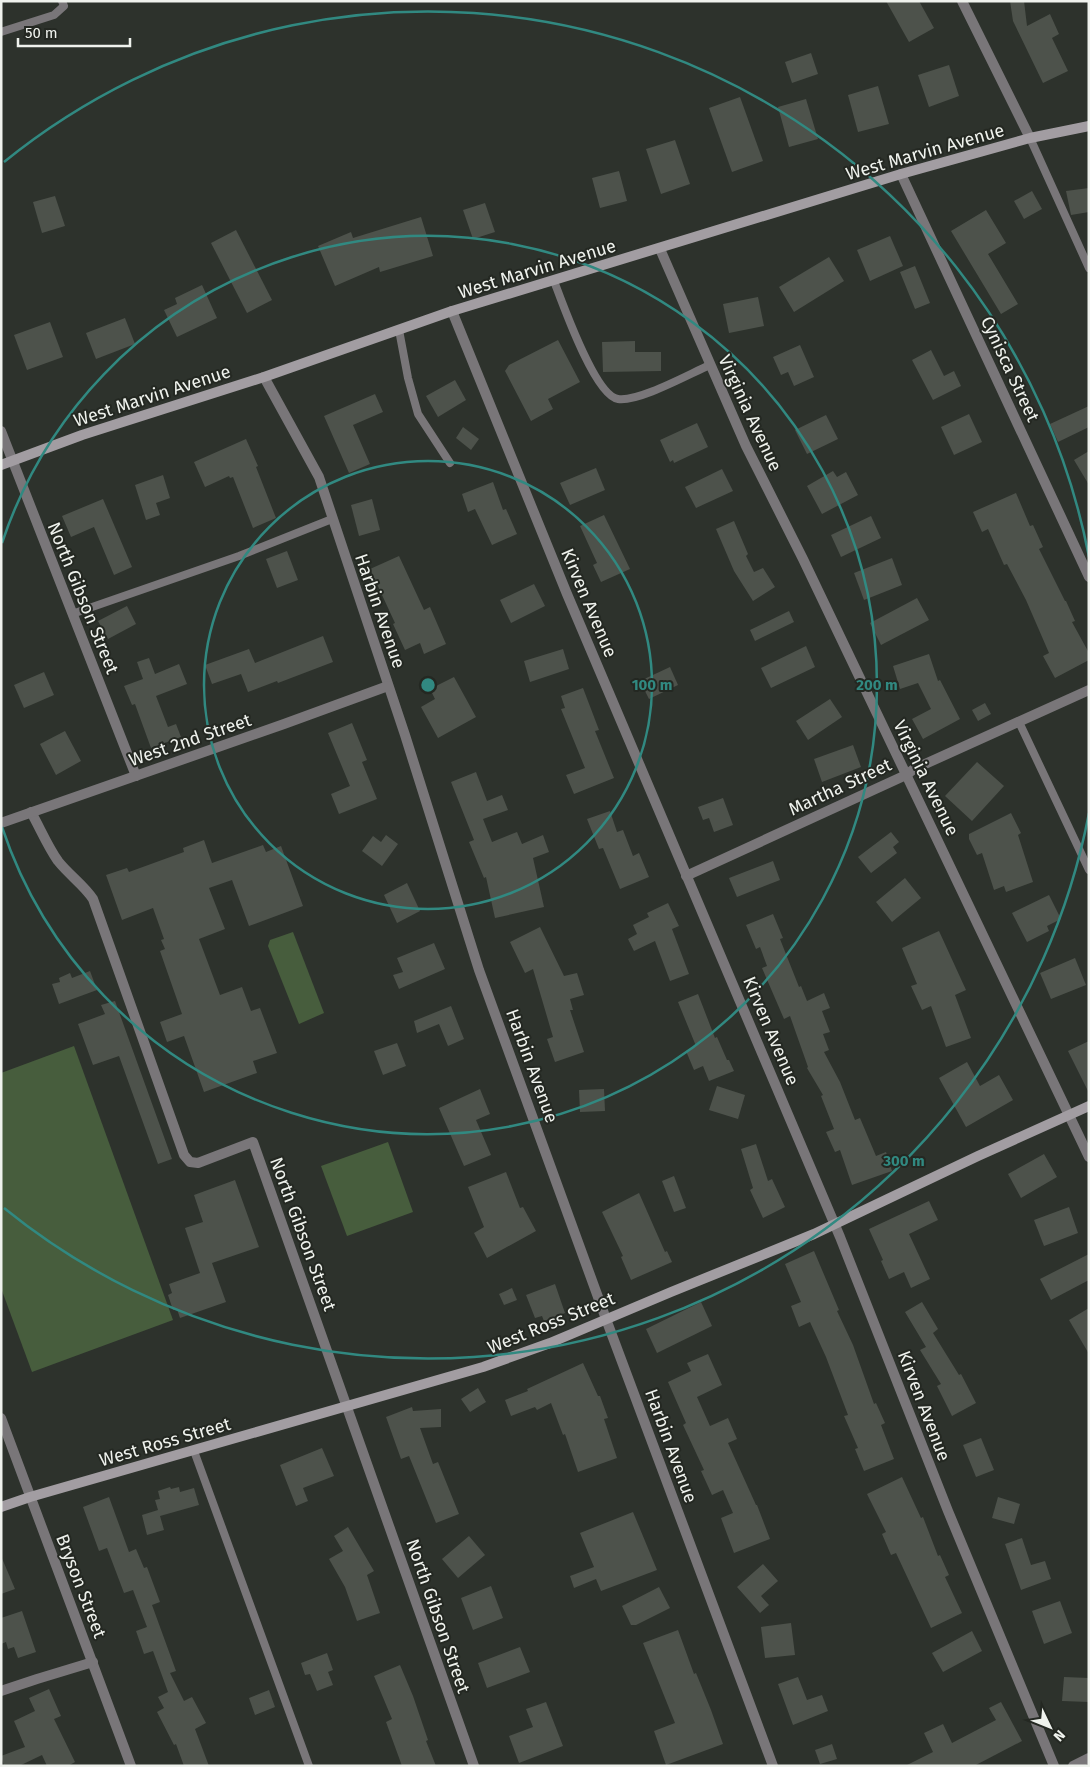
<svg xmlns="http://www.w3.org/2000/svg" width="1090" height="1767" font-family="'Fira Sans',sans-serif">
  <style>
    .green { fill: #475d3d }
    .building { fill: #4d524b }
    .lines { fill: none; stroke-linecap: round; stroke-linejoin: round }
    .lane { stroke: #797679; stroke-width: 8 }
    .street { stroke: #797679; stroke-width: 10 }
    .secondary { stroke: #a29da2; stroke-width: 10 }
    .ring { fill: none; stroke: #318981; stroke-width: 2.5 }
    .labels { text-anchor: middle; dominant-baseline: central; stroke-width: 4; stroke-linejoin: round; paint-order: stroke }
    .street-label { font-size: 18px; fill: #eff2ed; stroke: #242822 }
    .centre { fill: #318981; stroke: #242822; stroke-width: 2.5 }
    .ring-label { font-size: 15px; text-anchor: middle; font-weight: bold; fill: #318981; stroke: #242822; stroke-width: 4; stroke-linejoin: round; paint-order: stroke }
  </style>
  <rect width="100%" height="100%" fill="#2d322c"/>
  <g class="green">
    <polygon points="293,932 324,1013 299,1024 268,946 270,940"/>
    <polygon points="74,1046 173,1320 32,1372 1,1288 1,1073"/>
    <polygon points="388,1142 413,1212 347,1236 321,1166"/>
  </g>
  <g class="building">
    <polygon points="886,1 919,1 934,28 909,42"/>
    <polygon points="1010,1 1024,1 1027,26 1050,14 1059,34 1052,38 1068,71 1043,83 1013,21"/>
    <polygon points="811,53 818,74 792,83 785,62"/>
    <polygon points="949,65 959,96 929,107 918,75"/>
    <polygon points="878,86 889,124 858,132 848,95"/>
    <polygon points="740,97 763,161 732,172 709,108"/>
    <polygon points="806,99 818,139 789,147 778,107"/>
    <polygon points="675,140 690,184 661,194 646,149"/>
    <polygon points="619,171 627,201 600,208 592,178"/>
    <polygon points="1089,188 1089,212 1071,215 1066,191"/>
    <polygon points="1032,191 1042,209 1024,219 1014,201"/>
    <polygon points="55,196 65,226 42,233 33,202"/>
    <polygon points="485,203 495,232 473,239 463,210"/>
    <polygon points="986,210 1006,243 988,254 1018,304 1001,314 951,231"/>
    <polygon points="421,217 433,256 380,272 379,267 335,286 318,246 351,232 353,238"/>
    <polygon points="236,230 272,300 247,313 211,243"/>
    <polygon points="890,236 903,266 870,281 857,250"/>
    <polygon points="829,257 844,281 794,312 779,287"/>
    <polygon points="915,266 930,303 915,309 900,272"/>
    <polygon points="202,285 217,318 177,337 164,310 177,304 175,298"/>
    <polygon points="758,297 764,326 729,333 723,304"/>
    <polygon points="125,318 135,344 96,359 86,333"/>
    <polygon points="50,322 63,357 27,370 14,335"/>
    <polygon points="558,340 580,382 548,399 553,409 531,421 505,371 509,365"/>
    <polygon points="635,341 635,352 661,352 661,371 603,372 602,342"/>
    <polygon points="800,345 814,377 794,386 788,372 781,375 773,357"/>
    <polygon points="931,350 944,376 954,371 961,386 933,400 912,360"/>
    <polygon points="455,380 466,400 438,417 426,396"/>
    <polygon points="375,394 383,412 353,425 370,464 349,473 324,416"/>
    <polygon points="1089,406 1089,427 1058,442 1050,424"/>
    <polygon points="969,414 982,442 954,455 941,427"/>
    <polygon points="826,415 838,439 807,454 795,430"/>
    <polygon points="697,423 708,447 674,463 673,460 670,462 660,440"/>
    <polygon points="463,427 479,439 471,450 456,438"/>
    <polygon points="246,439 258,466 256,467 276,518 253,528 233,477 230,478 229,476 205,487 194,462"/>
    <polygon points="1089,451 1089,485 1074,460"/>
    <polygon points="596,468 605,490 570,505 560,483"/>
    <polygon points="722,469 733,491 696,508 685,487"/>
    <polygon points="833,471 837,477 846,472 858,495 822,514 807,486"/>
    <polygon points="163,475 170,498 156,503 160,515 146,520 135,485"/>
    <polygon points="493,482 503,510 506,509 517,534 492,545 475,509 468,512 462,494"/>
    <polygon points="1016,493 1030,526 1033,525 1043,547 1039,549 1065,601 1066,601 1075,621 1072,622 1089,653 1089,660 1055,678 1043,656 1049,653 1026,600 1007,564 1004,565 988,529 982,532 973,512"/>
    <polygon points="103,499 132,567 114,575 94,527 71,537 62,516"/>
    <polygon points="372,499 380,530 359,536 351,505"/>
    <polygon points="604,515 630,569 601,582 593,565 597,563 580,526"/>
    <polygon points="871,516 881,538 841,557 831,535"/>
    <polygon points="734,521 748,554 746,556 754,572 763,568 775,587 753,601 734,571 716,529"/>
    <polygon points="287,551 298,580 277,588 266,559"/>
    <polygon points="399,556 424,610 430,607 446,644 424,654 420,643 405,650 393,624 395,623 370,569"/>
    <polygon points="892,558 902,585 864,600 854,573"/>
    <polygon points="534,584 545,606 511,623 500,600"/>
    <polygon points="917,598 929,620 881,645 870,623"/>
    <polygon points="127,606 136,624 108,639 98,621"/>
    <polygon points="789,611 794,622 755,641 750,630"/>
    <polygon points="323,636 333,662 278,683 277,681 248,692 241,674 212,684 205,665 249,649 255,663"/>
    <polygon points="806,646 815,667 771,688 761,668"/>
    <polygon points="563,649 569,669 530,682 524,661"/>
    <polygon points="929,654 938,681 940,680 960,719 923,739 912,719 931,709 918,683 900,689 893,666"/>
    <polygon points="149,658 155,674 179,664 187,684 156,696 168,727 176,724 181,737 151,748 135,704 132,705 124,686 143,679 137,662"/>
    <polygon points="670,667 678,685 649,699 640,681"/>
    <polygon points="44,672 54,695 24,708 14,685"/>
    <polygon points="454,677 476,717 438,738 421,707 435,699 430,689"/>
    <polygon points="583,688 599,730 595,731 614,778 574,794 566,775 585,768 561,709 565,708 561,696"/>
    <polygon points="830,699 842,717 808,740 796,721"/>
    <polygon points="985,703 991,714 978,721 972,710"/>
    <polygon points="352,723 367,760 362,762 377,799 339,814 331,794 350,786 328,733"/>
    <polygon points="65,731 81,761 56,775 40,744"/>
    <polygon points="853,745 861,767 822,782 814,759"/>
    <polygon points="977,762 1004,786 972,821 945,796"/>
    <polygon points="476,772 487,801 502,795 508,810 483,819 492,842 517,832 522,844 543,835 549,852 533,858 544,907 495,918 486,877 484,878 469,842 474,840 451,782"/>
    <polygon points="723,798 733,825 714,832 709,818 703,820 698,807"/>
    <polygon points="610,811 617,832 623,830 633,856 639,853 649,877 620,889 603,848 599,849 587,819"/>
    <polygon points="1011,813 1021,833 1018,835 1033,882 1006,892 1004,886 994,890 982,853 977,855 969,839 969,834"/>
    <polygon points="891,832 899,842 893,847 897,853 871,873 858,857"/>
    <polygon points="386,835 398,844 382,866 362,851 373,836 381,842"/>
    <polygon points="204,840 212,863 263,845 266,852 281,846 303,906 249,926 232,880 209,888 225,929 199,939 220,995 242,987 251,1011 260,1008 277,1053 253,1061 257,1073 204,1092 184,1036 167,1042 160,1022 182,1014 160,951 165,949 161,940 164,939 153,908 122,920 106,875 127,868 129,872 184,852 183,848"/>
    <polygon points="773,861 780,880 737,897 729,878"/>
    <polygon points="905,878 921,898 892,922 876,902"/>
    <polygon points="407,883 420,911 397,923 384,895"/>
    <polygon points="1049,895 1061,919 1047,926 1049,931 1027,942 1012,913"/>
    <polygon points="668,903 679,926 672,929 689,974 670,981 655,941 634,951 628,939 637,934 633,925 649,917 647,913"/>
    <polygon points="773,914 783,938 780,939 799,987 801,986 807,1001 824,993 830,1008 822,1011 830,1032 823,1034 829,1050 824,1052 840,1082 855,1120 860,1118 876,1156 886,1152 892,1171 852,1185 840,1150 835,1152 826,1132 834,1129 821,1096 823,1095 807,1068 808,1067 790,1016 784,1019 762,968 767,966 760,947 756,949 746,925"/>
    <polygon points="540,927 564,976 577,973 584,995 570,999 573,1010 570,1010 584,1052 555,1062 547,1039 553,1037 533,969 525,973 510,942"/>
    <polygon points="939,931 966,990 955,995 971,1038 946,1047 931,1006 922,1010 911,986 917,984 902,948"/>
    <polygon points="434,943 445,969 399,989 393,975 403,972 397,958"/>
    <polygon points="1075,958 1086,985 1051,999 1040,973"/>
    <polygon points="90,971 97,990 59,1004 52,984 60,982 59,978 70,973 72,978"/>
    <polygon points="698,994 715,1038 717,1037 727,1060 729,1060 734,1071 709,1081 703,1066 694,1070 686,1051 696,1046 678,1002"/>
    <polygon points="115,1001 172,1159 158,1164 119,1056 93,1065 78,1024 105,1014 101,1005"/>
    <polygon points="451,1006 464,1039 448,1046 439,1024 417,1033 414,1021"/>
    <polygon points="1089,1041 1089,1093 1068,1051"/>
    <polygon points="397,1043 406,1066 383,1075 374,1051"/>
    <polygon points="967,1062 980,1086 999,1075 1013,1100 966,1127 939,1078"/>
    <polygon points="717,1086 745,1095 738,1119 709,1110"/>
    <polygon points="480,1089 490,1114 476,1120 491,1155 464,1166 439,1108"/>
    <polygon points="604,1089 605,1111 580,1112 579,1090"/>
    <polygon points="756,1144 768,1181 772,1179 785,1207 763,1218 750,1190 753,1188 741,1149"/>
    <polygon points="1044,1154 1057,1177 1021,1198 1008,1174"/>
    <polygon points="506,1172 520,1208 523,1207 536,1231 487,1258 474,1233 484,1227 468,1187"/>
    <polygon points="674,1176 686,1208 674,1212 662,1181"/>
    <polygon points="235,1180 259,1247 212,1263 226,1302 180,1318 177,1309 173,1310 168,1295 172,1293 169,1284 200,1273 185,1228 203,1222 194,1195"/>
    <polygon points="639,1193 665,1252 667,1251 672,1262 631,1280 621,1257 623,1256 602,1212"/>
    <polygon points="929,1201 938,1220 909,1234 930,1279 911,1288 904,1272 889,1279 881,1261 883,1260 869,1229"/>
    <polygon points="1069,1207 1078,1233 1044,1246 1034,1220"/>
    <polygon points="814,1251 839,1310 837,1311 853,1345 874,1404 876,1403 885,1423 881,1425 894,1459 864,1471 855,1449 858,1448 844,1416 848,1415 826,1357 810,1322 799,1327 791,1306 801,1302 785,1264"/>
    <polygon points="1089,1254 1089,1280 1051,1300 1040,1279"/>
    <polygon points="555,1284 565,1313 544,1321 542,1316 535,1318 526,1295"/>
    <polygon points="512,1288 517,1300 504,1305 499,1294"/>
    <polygon points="701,1302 712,1326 657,1353 646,1329"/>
    <polygon points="922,1302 938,1329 933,1333 959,1375 961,1374 976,1403 952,1416 937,1386 941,1384 920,1350 926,1347 905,1312"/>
    <polygon points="1089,1308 1089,1354 1069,1320"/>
    <polygon points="708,1354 722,1385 697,1397 710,1426 728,1418 737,1439 728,1443 756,1505 757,1505 770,1539 734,1553 721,1518 733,1513 723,1490 712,1495 701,1471 704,1470 683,1425 686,1423 668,1382 691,1371 687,1363"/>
    <polygon points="583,1363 598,1396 600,1396 608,1418 604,1419 617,1458 578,1472 565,1434 563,1435 551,1403 537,1410 535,1407 511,1416 505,1400 528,1391 527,1389"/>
    <polygon points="478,1388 486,1402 470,1412 461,1399"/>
    <polygon points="412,1407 413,1411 441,1409 441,1427 420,1428 433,1464 438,1462 459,1514 436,1523 409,1456 401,1459 386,1417"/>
    <polygon points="981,1438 994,1470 976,1477 963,1445"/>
    <polygon points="322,1448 334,1476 303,1488 308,1501 296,1506 280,1465"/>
    <polygon points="902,1477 921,1518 923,1517 938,1556 940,1555 949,1575 945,1577 962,1613 931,1628 896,1553 891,1555 882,1534 886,1532 867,1494"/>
    <polygon points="170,1487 171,1489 179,1487 180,1492 194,1488 199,1505 160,1516 164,1530 147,1535 142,1515 158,1510 155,1500 160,1499 158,1491"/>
    <polygon points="109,1497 129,1552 136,1549 144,1568 147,1567 160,1602 152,1605 176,1671 170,1673 184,1701 192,1697 206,1723 195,1729 209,1766 184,1766 176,1744 174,1745 157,1712 164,1708 158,1697 168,1692 153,1651 144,1654 136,1631 147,1627 133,1590 124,1593 107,1548 99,1551 83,1507"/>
    <polygon points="998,1497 1020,1504 1014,1524 992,1518"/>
    <polygon points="633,1512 657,1570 601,1591 596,1579 574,1588 570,1576 594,1567 580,1533"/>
    <polygon points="348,1527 374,1571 367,1575 380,1613 357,1621 345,1587 329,1559 343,1551 334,1536"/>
    <polygon points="469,1536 485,1555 458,1578 442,1559"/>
    <polygon points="1022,1538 1031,1565 1045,1561 1051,1579 1021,1590 1005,1544"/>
    <polygon points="1,1556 15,1589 1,1594"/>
    <polygon points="763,1564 778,1581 761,1596 769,1605 760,1613 737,1587"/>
    <polygon points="491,1586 503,1618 473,1630 461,1598"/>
    <polygon points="659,1587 670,1608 636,1625 631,1625 622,1606"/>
    <polygon points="1060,1601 1072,1633 1044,1644 1032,1611"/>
    <polygon points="22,1611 36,1652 18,1658 14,1647 8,1649 6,1642 1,1644 1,1618"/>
    <polygon points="791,1623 795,1655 765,1658 761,1627"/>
    <polygon points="678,1630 694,1674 696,1673 711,1710 723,1744 666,1765 654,1731 675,1723 643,1643"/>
    <polygon points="972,1631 982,1651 943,1672 932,1653"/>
    <polygon points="520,1647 530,1672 487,1688 478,1663"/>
    <polygon points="327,1653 333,1670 328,1672 333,1685 317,1691 310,1674 305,1675 301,1663"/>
    <polygon points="400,1665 413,1696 428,1740 426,1741 436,1766 402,1766 386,1722 392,1719 374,1676"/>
    <polygon points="798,1677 807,1700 822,1695 828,1711 793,1725 778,1684"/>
    <polygon points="1064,1677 1089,1678 1089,1702 1062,1701"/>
    <polygon points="49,1689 61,1716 54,1719 75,1762 68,1766 47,1766 42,1755 19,1766 4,1766 1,1756 25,1747 14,1721 35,1711 29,1698"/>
    <polygon points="269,1690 275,1707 255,1715 249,1698"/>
    <polygon points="546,1702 563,1746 519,1763 509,1736 533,1727 526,1709"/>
    <polygon points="1001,1702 1022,1741 974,1766 905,1766 933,1752 924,1733 943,1724 952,1743 996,1720 989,1708"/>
    <polygon points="832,1744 837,1759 820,1764 815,1750"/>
  </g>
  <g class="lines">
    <g class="lane">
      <polyline points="1,32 54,15 64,6 62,1"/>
      <polyline points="1030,138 1089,268"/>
      <path d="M554 281C562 302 595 396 618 399 639 402 689 374 710 365"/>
      <polyline points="399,330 408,378 418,414 450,463"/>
      <polyline points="72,614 239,556 332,519"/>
      <polyline points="1019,722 1089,870"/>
      <polyline points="194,1451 309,1766"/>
    </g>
    <g class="street">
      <polyline points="962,1 1030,138"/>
      <polyline points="901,174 1089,577"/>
      <polyline points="660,249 746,446 803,559 1089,1157"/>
      <polyline points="452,311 567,594 840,1237 948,1511 1054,1766"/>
      <polyline points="264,377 319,477 405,735 479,970 606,1319 773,1766"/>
      <polyline points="1,431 136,776"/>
      <path d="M31 812C40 828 48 847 58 861 69 875 84 885 93 899L184 1155 190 1162 198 1163 253 1142 474 1766"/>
      <polyline points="1,823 284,724 388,686"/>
      <polyline points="686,876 906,775 914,769 1089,690"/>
      <polyline points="1,1418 131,1766"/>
      <polyline points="1,1691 37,1679 93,1662"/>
      <polyline points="1073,1766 1089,1758"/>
    </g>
    <g class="secondary">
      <polyline points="1,465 82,435 264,377 452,311 901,174 1030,138 1089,126"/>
      <polyline points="1,1507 30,1497 483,1367 550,1343 671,1292 814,1234 978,1156 1089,1106"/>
    </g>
  </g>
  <g class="ring">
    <circle cx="428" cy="685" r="224"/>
    <path d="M2 543A449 449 0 1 1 2 827"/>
    <path d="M1089 813A673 673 0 0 1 4 1208M4 162A673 673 0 0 1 1089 557"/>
  </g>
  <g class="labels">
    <g class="street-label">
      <text transform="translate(925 152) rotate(-16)">West Marvin Avenue</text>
      <text transform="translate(537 269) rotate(-17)">West Marvin Avenue</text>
      <text transform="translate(1010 369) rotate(65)">Cynisca Street</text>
      <text transform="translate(152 396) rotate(-18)">West Marvin Avenue</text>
      <text transform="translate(750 413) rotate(65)">Virginia Avenue</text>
      <text transform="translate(83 598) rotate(68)">North Gibson Street</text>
      <text transform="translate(589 603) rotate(67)">Kirven Avenue</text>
      <text transform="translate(380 611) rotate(71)">Harbin Avenue</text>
      <text transform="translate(190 740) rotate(-19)">West 2nd Street</text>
      <text transform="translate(926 778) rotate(64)">Virginia Avenue</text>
      <text transform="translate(840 787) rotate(-25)">Martha Street</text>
      <text transform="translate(771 1031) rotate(67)">Kirven Avenue</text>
      <text transform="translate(532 1066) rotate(70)">Harbin Avenue</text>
      <text transform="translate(303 1234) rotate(70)">North Gibson Street</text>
      <text transform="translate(551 1323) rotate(-22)">West Ross Street</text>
      <text transform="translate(924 1406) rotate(69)">Kirven Avenue</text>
      <text transform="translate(165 1442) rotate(-16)">West Ross Street</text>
      <text transform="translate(671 1446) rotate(70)">Harbin Avenue</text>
      <text transform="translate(81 1586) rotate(69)">Bryson Street</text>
      <text transform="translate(438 1616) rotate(71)">North Gibson Street</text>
    </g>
  </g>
  <circle cx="428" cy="685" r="8" class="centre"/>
  <g class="ring-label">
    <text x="652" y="690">100 m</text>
    <text x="877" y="690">200 m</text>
    <text x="904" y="1166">300 m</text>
  </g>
  <rect width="1090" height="1767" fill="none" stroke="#eff2ed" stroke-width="5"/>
  <g transform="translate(1050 1727) rotate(133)" stroke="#242822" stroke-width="4" paint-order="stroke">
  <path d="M0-4L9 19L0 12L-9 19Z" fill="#eff2ed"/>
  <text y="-8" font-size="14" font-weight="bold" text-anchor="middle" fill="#eff2ed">N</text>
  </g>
  <path d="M18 38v8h112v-8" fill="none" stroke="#eff2ed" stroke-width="2.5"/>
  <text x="25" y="38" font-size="15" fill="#eff2ed" stroke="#242822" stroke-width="4" paint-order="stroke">50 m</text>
</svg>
